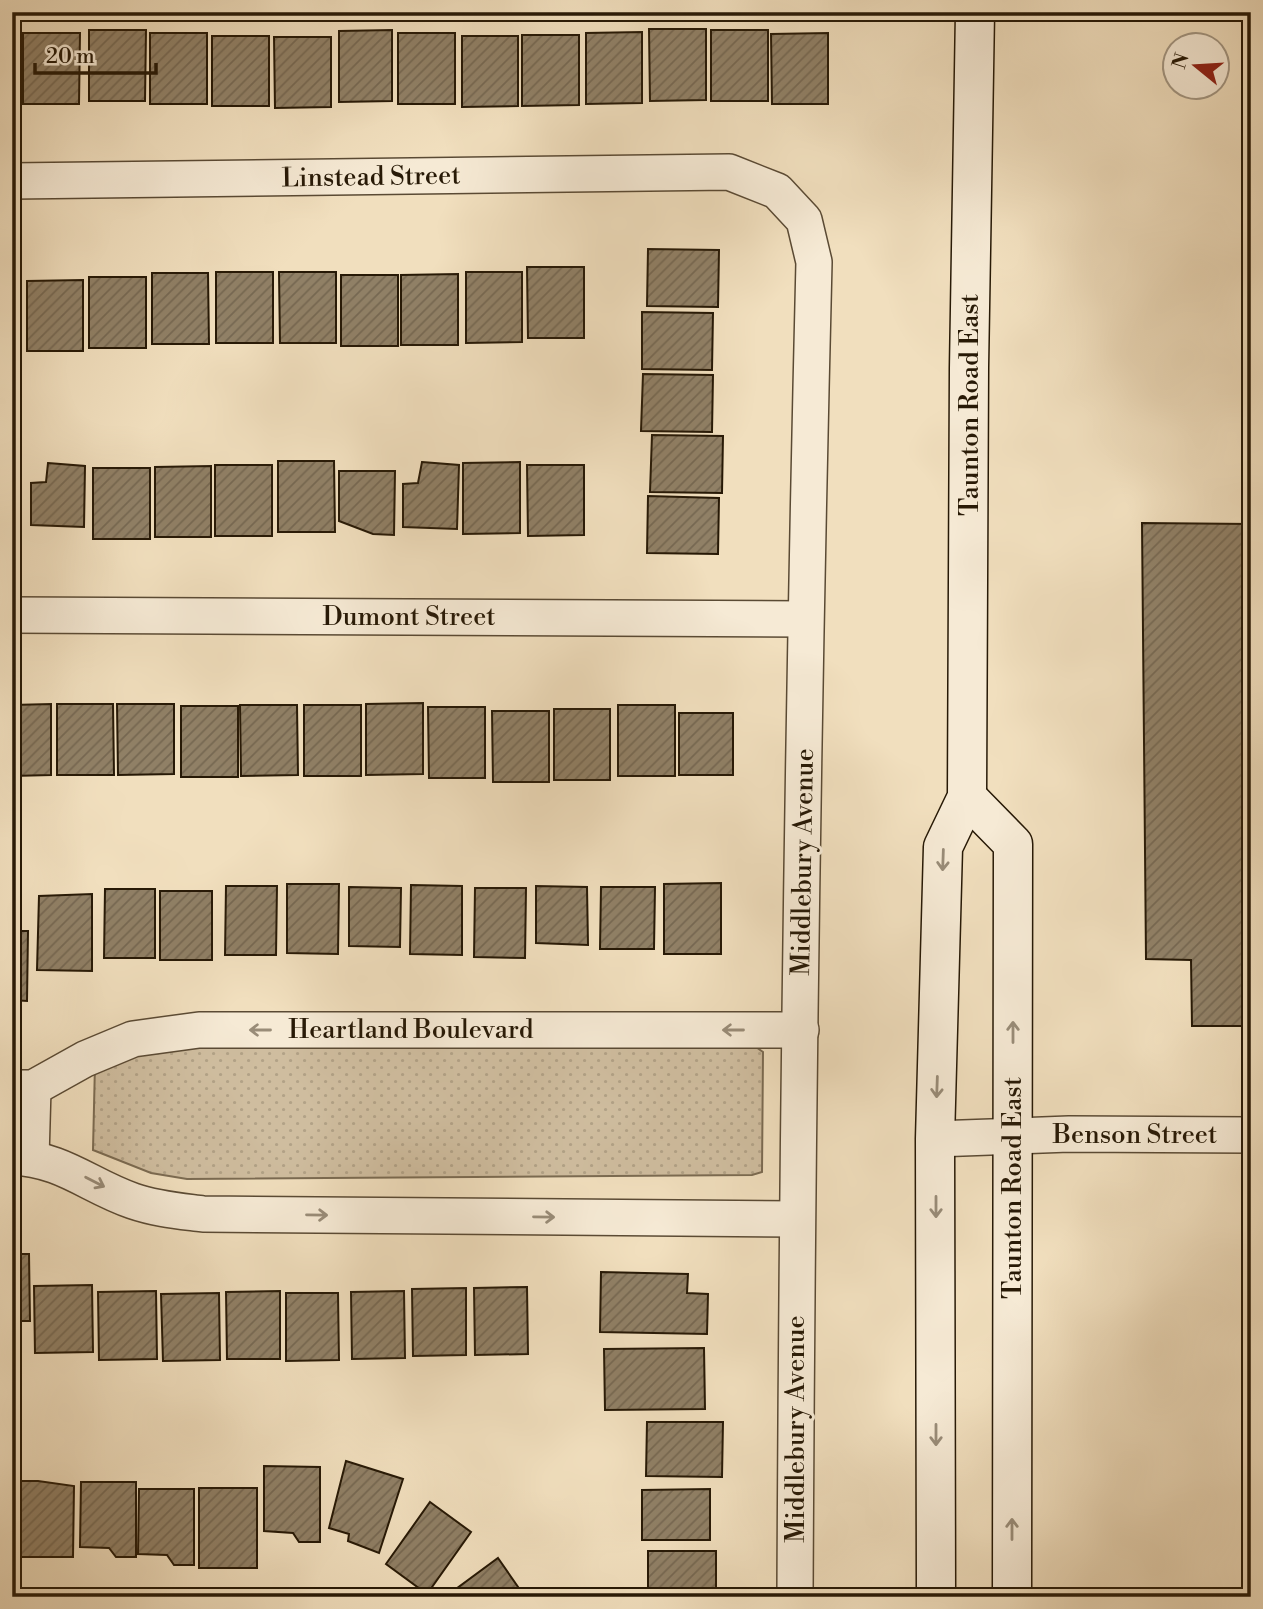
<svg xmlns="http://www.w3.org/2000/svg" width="1263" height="1609" font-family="'Libre Bodoni',serif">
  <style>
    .park { fill: url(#park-dots); stroke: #7b6b52; stroke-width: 2 }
    .building { fill: url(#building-hatch); stroke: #271906; stroke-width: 2 }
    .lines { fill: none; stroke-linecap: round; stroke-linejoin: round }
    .minor-casing { stroke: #5a4a34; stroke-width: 38 }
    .secondary-casing { stroke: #271906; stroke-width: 41 }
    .minor { stroke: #f6ead5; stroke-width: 35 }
    .secondary { stroke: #f6ead5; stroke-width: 38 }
    .oneway { stroke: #998c78 }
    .labels { text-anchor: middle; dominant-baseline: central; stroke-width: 6; stroke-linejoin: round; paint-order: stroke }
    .street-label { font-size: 26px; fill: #271906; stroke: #f6ead5 }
  </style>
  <defs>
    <pattern id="park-dots" width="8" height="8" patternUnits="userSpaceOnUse" patternTransform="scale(1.75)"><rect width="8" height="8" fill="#cfbd9f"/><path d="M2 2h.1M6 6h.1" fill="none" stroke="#b2a287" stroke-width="1.8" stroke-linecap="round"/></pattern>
    <pattern id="building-hatch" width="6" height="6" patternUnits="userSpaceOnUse" patternTransform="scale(1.75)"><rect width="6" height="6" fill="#908066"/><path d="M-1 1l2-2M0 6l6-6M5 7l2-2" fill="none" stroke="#766852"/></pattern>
  </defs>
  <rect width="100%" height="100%" fill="#f1dfbe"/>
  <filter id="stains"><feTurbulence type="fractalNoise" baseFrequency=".00286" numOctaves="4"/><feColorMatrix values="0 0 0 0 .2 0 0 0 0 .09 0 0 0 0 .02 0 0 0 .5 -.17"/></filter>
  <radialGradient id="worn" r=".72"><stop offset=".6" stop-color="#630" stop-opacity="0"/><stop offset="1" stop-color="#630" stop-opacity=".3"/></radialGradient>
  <polygon class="park" points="172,1042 753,1045 763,1052 762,1172 752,1175 187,1179 151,1173 93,1150 95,1064"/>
  <g class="building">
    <polygon points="649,29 706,29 706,100 650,101"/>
    <polygon points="89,30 146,30 145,101 89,101"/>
    <polygon points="392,30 392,101 339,102 339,31"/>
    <rect x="711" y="30" width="57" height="71"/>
    <polygon points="642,32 642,103 586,104 586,33"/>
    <polygon points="23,33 80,33 79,104 23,104"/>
    <rect x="150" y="33" width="57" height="71"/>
    <rect x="398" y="33" width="57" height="71"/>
    <polygon points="828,33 828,104 772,104 771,34"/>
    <polygon points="12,34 18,34 19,105 12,105"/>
    <polygon points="522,35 579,35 579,105 522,106"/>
    <rect x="212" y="36" width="57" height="70"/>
    <polygon points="462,36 518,36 518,106 462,107"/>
    <polygon points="274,37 331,37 331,107 275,108"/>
    <polygon points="648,249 719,250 718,307 647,306"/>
    <polygon points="527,267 584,267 584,338 528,338"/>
    <polygon points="12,271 20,271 20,345 12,346"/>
    <rect x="216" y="272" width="57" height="71"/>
    <polygon points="279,272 336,272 336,343 280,343"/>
    <polygon points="466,272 522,272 522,342 466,343"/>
    <polygon points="152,273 208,273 209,344 152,344"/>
    <polygon points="458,274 458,345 401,345 401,275"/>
    <rect x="341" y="275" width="57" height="71"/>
    <rect x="89" y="277" width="57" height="71"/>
    <polygon points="83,280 83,351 27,351 27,281"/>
    <polygon points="642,312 713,313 712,370 642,369"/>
    <polygon points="643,374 713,375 712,432 641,431"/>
    <polygon points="652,435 723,436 722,493 650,492"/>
    <polygon points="278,461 334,461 335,532 278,532"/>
    <polygon points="422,462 459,465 457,529 403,527 403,484 418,483"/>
    <polygon points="520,462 520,533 463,534 463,463"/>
    <polygon points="48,463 85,466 84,527 31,525 31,483 46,482"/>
    <rect x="215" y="465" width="57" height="71"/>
    <polygon points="527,465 584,465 584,535 528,536"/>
    <rect x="12" y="466" width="9" height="71"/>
    <polygon points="211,466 211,537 155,537 155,467"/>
    <rect x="93" y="468" width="57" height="71"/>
    <polygon points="339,471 395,471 394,535 373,534 339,521"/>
    <polygon points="648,496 719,498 718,554 647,553"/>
    <polygon points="1142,523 1251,524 1251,1026 1192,1026 1191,960 1146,959"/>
    <polygon points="423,703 423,774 366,775 366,704"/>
    <polygon points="51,704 51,775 12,776 12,705"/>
    <polygon points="57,704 113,704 114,775 57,775"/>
    <polygon points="117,704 174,704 174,774 118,775"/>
    <polygon points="240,705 297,705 298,775 241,776"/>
    <rect x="304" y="705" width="57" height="71"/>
    <rect x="618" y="705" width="57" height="71"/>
    <rect x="181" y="706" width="57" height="71"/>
    <polygon points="428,707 485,707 485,778 429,778"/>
    <rect x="554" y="709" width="56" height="71"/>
    <polygon points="492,711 549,711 549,782 493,782"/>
    <rect x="679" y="713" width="54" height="62"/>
    <polygon points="721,883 721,954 664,954 664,884"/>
    <polygon points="287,884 339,884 338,954 287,953"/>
    <polygon points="411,885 462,886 462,955 410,954"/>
    <polygon points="226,886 277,886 276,955 225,955"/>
    <polygon points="536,886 587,887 588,945 536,943"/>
    <polygon points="349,887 401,888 400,947 349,946"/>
    <polygon points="601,887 655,887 654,949 600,949"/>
    <polygon points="475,888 526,888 525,958 474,957"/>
    <polygon points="105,889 155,889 155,958 104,958"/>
    <rect x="160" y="891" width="52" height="69"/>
    <polygon points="92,894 92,971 37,970 39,896"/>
    <polygon points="12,931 28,931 27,1001 12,1000"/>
    <polygon points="12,1254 29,1254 30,1321 12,1321"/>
    <polygon points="601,1272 688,1274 687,1293 708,1294 707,1334 600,1332"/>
    <polygon points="92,1285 93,1352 35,1353 34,1286"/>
    <polygon points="527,1287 528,1354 475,1355 474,1288"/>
    <polygon points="466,1288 466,1355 413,1356 412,1289"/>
    <polygon points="156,1291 157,1359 99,1360 98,1292"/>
    <polygon points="280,1291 280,1359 227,1359 226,1292"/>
    <polygon points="404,1291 405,1358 352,1359 351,1292"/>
    <polygon points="219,1293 220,1360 163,1361 161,1294"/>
    <polygon points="286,1293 338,1293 339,1360 286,1361"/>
    <polygon points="704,1348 705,1409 605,1410 604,1349"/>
    <polygon points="647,1422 723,1422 722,1477 646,1476"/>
    <polygon points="346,1461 403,1479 379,1553 348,1541 349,1534 329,1528"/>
    <polygon points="264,1466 320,1467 320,1542 299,1542 293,1533 264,1531"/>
    <polygon points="18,1481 38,1481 74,1486 73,1557 18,1557"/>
    <polygon points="81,1482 136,1482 136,1557 116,1557 109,1548 80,1547"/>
    <rect x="199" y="1488" width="58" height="80"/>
    <polygon points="139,1489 194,1489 194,1565 174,1565 167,1555 138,1554"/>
    <polygon points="710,1489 710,1540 642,1540 642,1490"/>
    <polygon points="430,1502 471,1532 427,1594 386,1564"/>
    <rect x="648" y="1551" width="68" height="46"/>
    <polygon points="498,1558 525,1597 445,1597"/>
  </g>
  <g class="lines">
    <g class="minor-casing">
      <g id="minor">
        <path d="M12 181 729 172 777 191 804 220 814 262C803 707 797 1152 795 1597"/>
        <polyline points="12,615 805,619"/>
        <polyline points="12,1088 33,1088 85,1059 133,1039 199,1030 801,1030"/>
        <polyline points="935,1139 1069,1134 1251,1135"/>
        <path d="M12 1157C63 1159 89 1186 133 1201 156 1209 180 1211 203 1214L797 1219"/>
        <polyline points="31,1158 33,1088"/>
      </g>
    </g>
    <g class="secondary-casing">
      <g id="secondary">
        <polyline points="967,797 1013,844 1012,1597"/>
        <polyline points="936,1597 935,1139 943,847 967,797 969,368 975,12"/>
      </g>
    </g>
    <use href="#minor" class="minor"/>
    <use href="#secondary" class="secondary"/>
  </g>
  <defs><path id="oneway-shaft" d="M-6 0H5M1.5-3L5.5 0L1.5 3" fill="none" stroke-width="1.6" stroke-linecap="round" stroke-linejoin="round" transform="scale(1.75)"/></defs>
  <g class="oneway">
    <use href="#oneway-shaft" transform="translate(943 860) rotate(92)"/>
    <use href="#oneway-shaft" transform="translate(260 1030) rotate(180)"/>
    <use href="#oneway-shaft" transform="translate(733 1030) rotate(180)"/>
    <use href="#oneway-shaft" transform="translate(1013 1032) rotate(-90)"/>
    <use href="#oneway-shaft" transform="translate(937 1087) rotate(92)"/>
    <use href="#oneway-shaft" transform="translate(95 1182) rotate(27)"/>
    <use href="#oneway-shaft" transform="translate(936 1207) rotate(90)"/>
    <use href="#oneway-shaft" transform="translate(317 1215) rotate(1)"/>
    <use href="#oneway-shaft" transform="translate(544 1217) rotate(1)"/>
    <use href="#oneway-shaft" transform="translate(936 1435) rotate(90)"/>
    <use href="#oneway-shaft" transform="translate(1012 1529) rotate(-90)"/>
  </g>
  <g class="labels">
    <g class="street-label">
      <text transform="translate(371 177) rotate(-1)">Linstead Street</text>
      <text transform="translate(970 405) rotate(-90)">Taunton Road East</text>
      <text x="409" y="617">Dumont Street</text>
      <text transform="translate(803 862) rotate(-89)">Middlebury Avenue</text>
      <text x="411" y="1030">Heartland Boulevard</text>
      <text x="1135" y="1135">Benson Street</text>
      <text transform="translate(1013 1188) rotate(-90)">Taunton Road East</text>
      <text transform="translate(796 1429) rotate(-90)">Middlebury Avenue</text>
    </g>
  </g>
  <rect width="1263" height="1609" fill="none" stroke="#f1dfbe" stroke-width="42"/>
  <rect x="14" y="14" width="1235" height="1581" fill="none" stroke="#271906" stroke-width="3.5"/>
  <rect x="21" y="21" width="1221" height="1567" fill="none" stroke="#271906" stroke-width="2"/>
  <g transform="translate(1196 66) rotate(288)"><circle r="33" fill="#f6ead5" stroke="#a39682" stroke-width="2"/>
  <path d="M0-5L12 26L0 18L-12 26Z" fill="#8f2418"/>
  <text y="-10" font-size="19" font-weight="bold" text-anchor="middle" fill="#271906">N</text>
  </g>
  <path d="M35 63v10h121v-10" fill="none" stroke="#271906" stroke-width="3.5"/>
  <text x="46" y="63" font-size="21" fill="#271906" stroke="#f6ead5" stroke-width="5" paint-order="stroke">20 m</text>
  <rect width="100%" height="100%" filter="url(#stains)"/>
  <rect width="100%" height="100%" fill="url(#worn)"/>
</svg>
